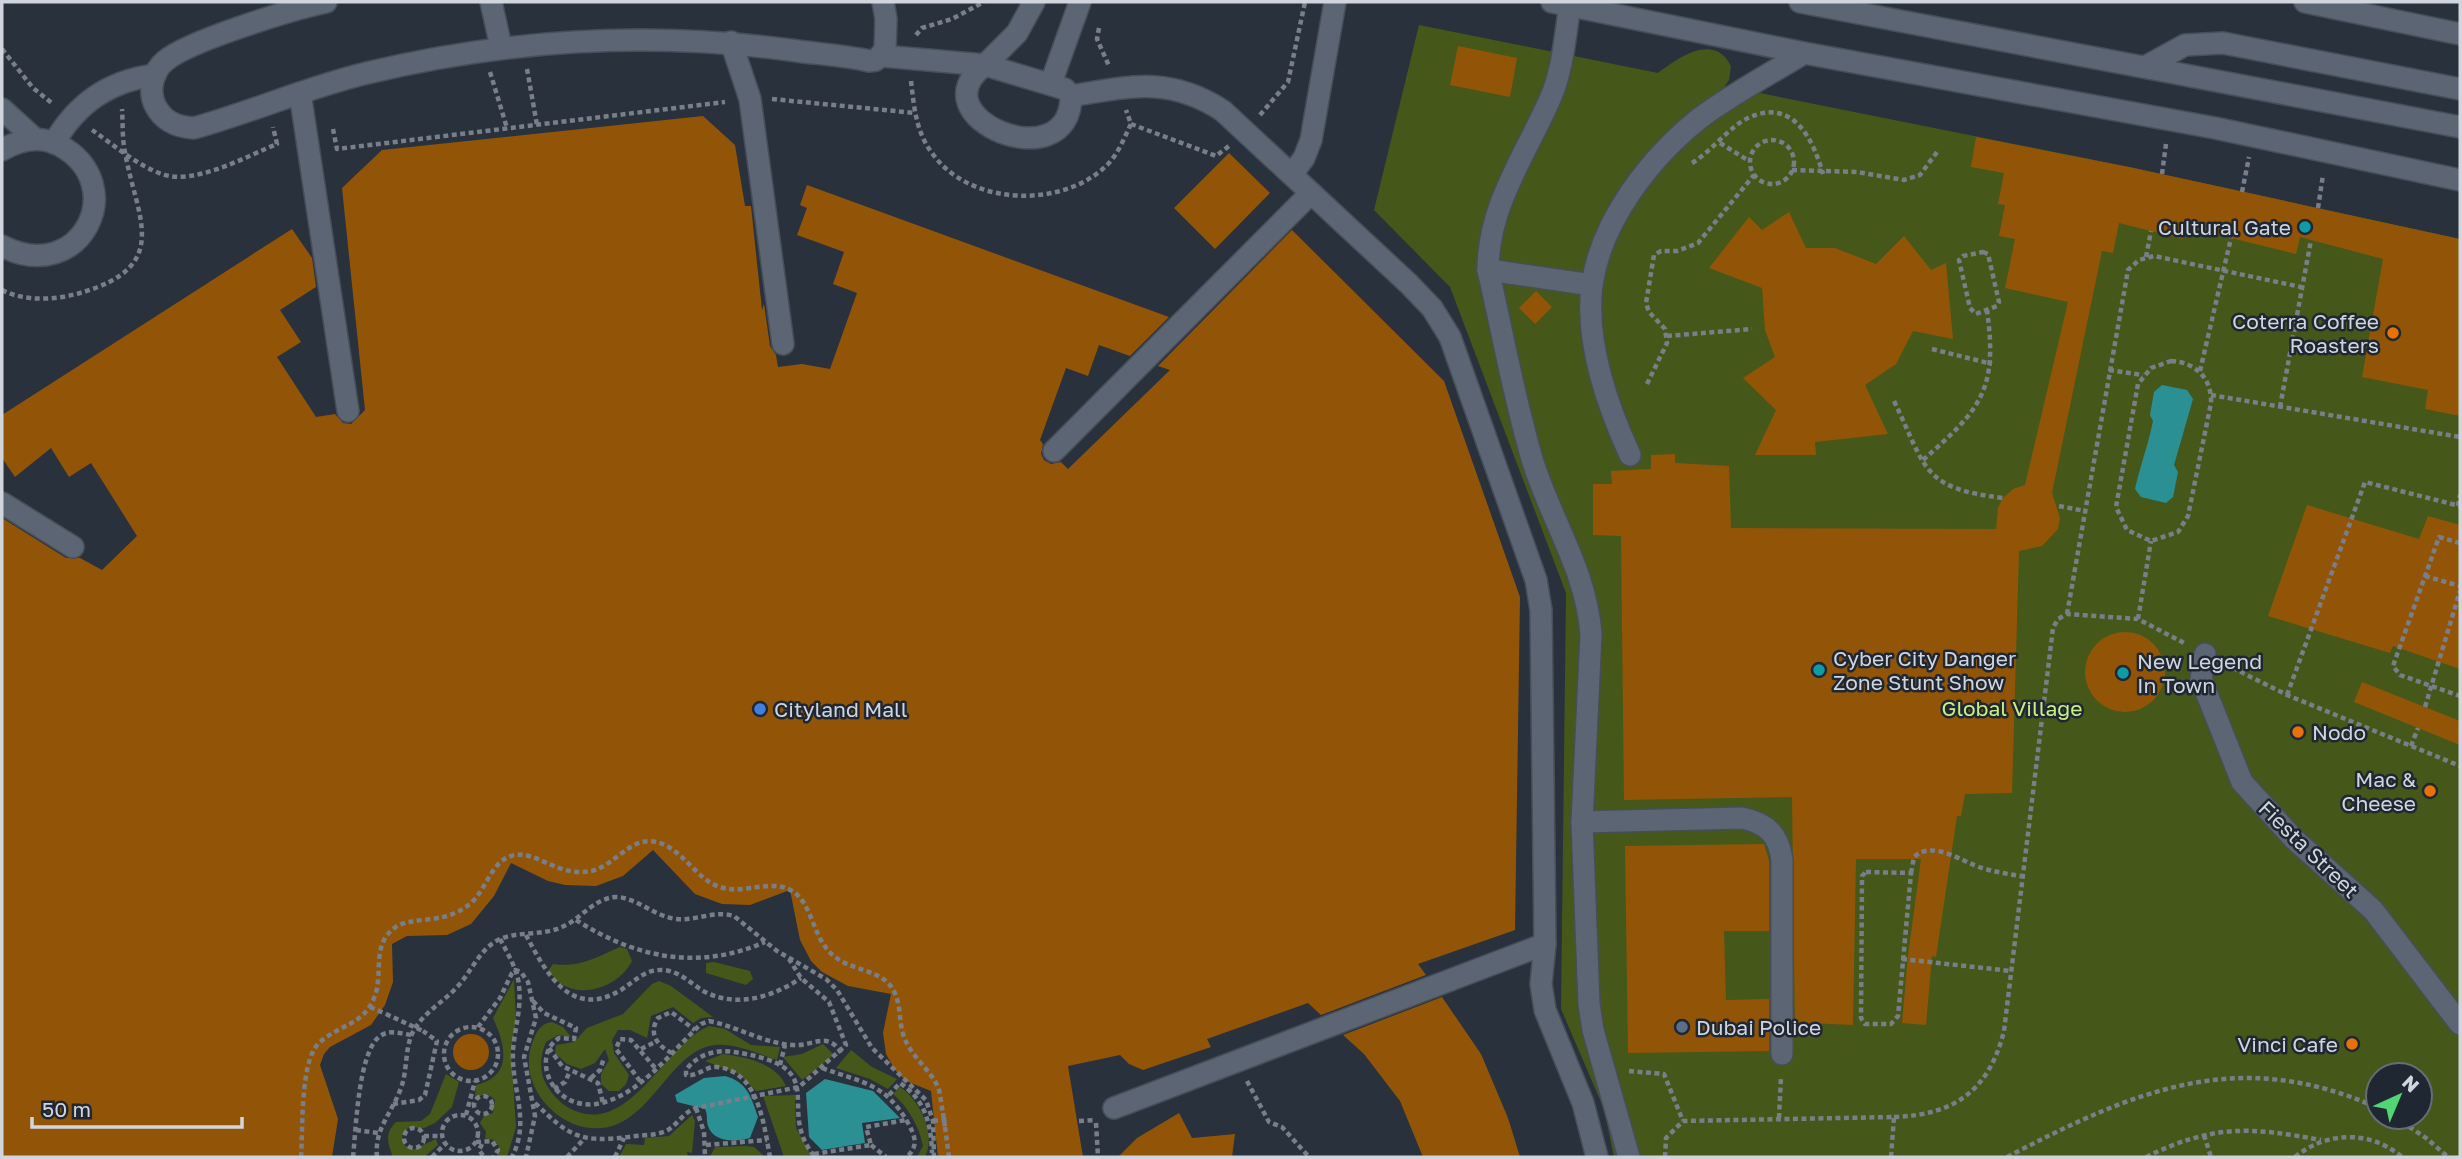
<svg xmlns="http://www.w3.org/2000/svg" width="2462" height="1159" font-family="'Golos Text',sans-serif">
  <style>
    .green { fill: #455819; fill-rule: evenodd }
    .water { fill: #2b9094 }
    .building { fill: #925508 }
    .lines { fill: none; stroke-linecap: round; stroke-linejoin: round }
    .minor-casing { stroke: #474e58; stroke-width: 24 }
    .path { stroke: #797f89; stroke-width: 4.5; stroke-dasharray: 5 3.5; stroke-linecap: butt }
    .minor { stroke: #5c6573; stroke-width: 21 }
    .path-bridge { stroke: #797f89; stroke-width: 4.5; stroke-dasharray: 5 3.5; stroke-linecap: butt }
    .culture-dot { fill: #0f9aa8; stroke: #1f2733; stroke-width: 2.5 }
    .food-dot { fill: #e8710a; stroke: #1f2733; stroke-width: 2.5 }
    .shop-dot { fill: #3f7fe0; stroke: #1f2733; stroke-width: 2.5 }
    .service-dot { fill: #5c6f8a; stroke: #1f2733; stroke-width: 2.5 }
    .labels { text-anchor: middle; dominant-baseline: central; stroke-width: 5; stroke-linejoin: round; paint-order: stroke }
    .poi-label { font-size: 21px; fill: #d1d6de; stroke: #1f2733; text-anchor: start }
    .park-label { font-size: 21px; fill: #caf083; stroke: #1f2733 }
    .street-label { font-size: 21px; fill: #d1d6de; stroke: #1f2733 }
  </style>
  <rect width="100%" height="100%" fill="#29313d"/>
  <g class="green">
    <path d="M1419 25 1658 73C1678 58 1714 32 1731 66L1729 80 1725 86 2129 167 2460 239V1157H1614L1604 1109 1561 1009 1566 593 1450 287 1374 210ZM2378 1075H2420V1117H2378Z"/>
    <path d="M620 947 627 949 632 961C617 991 567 1004 549 970L553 964C580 968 596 957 620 947Z"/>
    <polygon points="714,962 750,971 753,979 746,985 706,973 706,963"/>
    <path d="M514 979 516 1020 511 1051 516 1127 508 1154 506 1157H497L499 1146 493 1140 485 1138 486 1132 480 1123 484 1116 493 1113 495 1100 488 1094 475 1097 476 1085C514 1076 505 1044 493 1018Z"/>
    <polygon points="659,981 671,986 713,1017 701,1018 693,1023 673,1007 651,1016 647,1038 630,1030 618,1030 612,1040 614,1053 629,1075 626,1084 619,1091 609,1091 601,1084 601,1074 609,1060 605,1049 595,1063 581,1069 567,1064 555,1053 556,1045 574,1042 587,1028 623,1014 652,984"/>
    <path d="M552 1022 563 1027 571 1037 558 1035 546 1042C540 1056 539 1071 546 1084 552 1095 562 1105 573 1110 630 1136 665 1044 709 1026L725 1029 751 1045 780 1047 777 1060C758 1054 736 1043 715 1045 667 1050 649 1134 591 1128 552 1125 518 1081 532 1044 536 1033 539 1024 552 1022Z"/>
    <polygon points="823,1044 834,1055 802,1080 783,1057 802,1054"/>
    <polygon points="851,1050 872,1067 897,1079 888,1089 870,1079 836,1068"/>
    <path d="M723 1054C746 1057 776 1063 786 1086L756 1091 739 1074 705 1061Z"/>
    <path d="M446 1074 459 1082 452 1107 435 1123 424 1128 409 1127 402 1135 404 1145 412 1150 436 1139 438 1145 424 1157H393C388 1143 384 1134 396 1122L421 1121 430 1114Z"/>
    <path d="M900 1087C919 1099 937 1135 925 1157H917L923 1146C919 1126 908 1107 893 1094Z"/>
    <polygon points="795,1095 796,1128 812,1157 784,1157 763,1096"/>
    <polygon points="692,1115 695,1121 692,1153 687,1152 688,1157 619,1157 626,1144 644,1145 645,1138 669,1136"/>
    <polygon points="746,1146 754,1147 765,1157 710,1157 715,1147"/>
  </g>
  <g class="water">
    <path d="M2162 385 2187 390 2193 399 2174 465 2178 472 2173 497 2166 503 2141 497 2135 489C2140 466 2148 446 2153 421L2150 415 2154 392Z"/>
    <path d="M725 1076C747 1082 751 1096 758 1117L750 1138C736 1142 714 1143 708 1126 706 1119 708 1115 705 1109L677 1102 675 1095 704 1078Z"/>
    <polygon points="825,1079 873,1091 900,1118 862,1123 865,1143 822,1150 809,1137 806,1093"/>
  </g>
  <g class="building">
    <polygon points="1458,46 1517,58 1510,97 1450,85"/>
    <polygon points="703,116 735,145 745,206 751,206 762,310 764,304 770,346 776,355 778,367 802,364 830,369 857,293 833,284 844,252 797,235 807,208 800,205 807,185 1169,317 1130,356 1099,345 1088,376 1066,368 1040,440 1043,444 1041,454 1044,460 1051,464 1061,462 1068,469 1170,370 1158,366 1292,230 1444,381 1520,597 1515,930 1418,964 1426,975 1321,1015 1308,1003 1207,1039 1211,1047 1143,1070 1129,1064 1120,1055 1068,1066 1083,1157 938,1157 931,1091 906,1081 895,1070 886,1054 883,1033 891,994 848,986 822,972 811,961 800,940 790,890 750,905 722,904 695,894 653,850 623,876 596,886 565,885 548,881 511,863 494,896 471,924 447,935 407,936 392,944 393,982 385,1005 371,1025 330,1047 324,1054 320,1065 338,1119 332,1157 2,1157 2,518 66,558 80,558 102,570 137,536 91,463 69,477 51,448 15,477 2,458 2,415 292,229 312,258 316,287 280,310 301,342 277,357 316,417 335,414 343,423 351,424 365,410 342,188 382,150"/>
    <polygon points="1976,137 2129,167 2460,239 2460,416 2425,409 2428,390 2362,377 2383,259 2300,237 2296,254 2186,227 2183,239 2119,223 2113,253 2102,251 2052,493 2060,518 2058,529 2042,546 2019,551 2012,793 1965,794 1961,816 1957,816 1936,957 1932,956 1926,1025 1902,1023 1908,956 1921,859 1856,859 1853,1025 1810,1023 1810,1030 1795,1030 1792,797 1624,800 1621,536 1593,535 1593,484 1612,484 1611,471 1651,469 1651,455 1675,454 1675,463 1729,466 1731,528 1996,529 1998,508 2003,498 2013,489 2025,485 2068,302 2005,288 2015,239 1999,236 2005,205 1998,204 2004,173 1971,167"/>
    <polygon points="1229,153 1270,193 1215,249 1174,208"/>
    <polygon points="1789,212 1806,248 1835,248 1876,264 1904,236 1931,270 1946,263 1953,339 1913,331 1896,364 1865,385 1888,434 1815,442 1816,455 1755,455 1776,410 1743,378 1775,357 1765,330 1762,288 1709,268 1749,217 1762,230"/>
    <polygon points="1536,291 1552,307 1535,324 1519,308"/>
    <polygon points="2307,505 2419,539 2428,516 2460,525 2460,669 2393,646 2390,653 2268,616"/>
    <circle cx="2125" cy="672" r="40"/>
    <polygon points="2362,682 2460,721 2460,745 2354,702"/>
    <polygon points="1764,844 1769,861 1769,931 1724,931 1726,1000 1769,999 1769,1051 1628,1053 1625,846"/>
    <polygon points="1442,997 1481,1054 1508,1118 1520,1157 1423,1157 1400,1101 1364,1054 1343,1035"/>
    <circle cx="471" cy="1052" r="18"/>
    <polygon points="1179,1113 1192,1138 1235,1134 1232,1157 1118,1157 1137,1138"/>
  </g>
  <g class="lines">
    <g class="minor-casing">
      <g id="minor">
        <path d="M326 2C293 9 188 41 165 61 153 71 148 90 155 105 163 121 176 127 194 128 252 112 308 87 367 73 505 40 648 31 790 50 816 54 843 55 869 61L876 60 885 50 886 19 883 2"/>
        <polyline points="491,2 501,47"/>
        <polyline points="1552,2 1804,53 2215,128 2460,180"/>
        <polyline points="1800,2 2460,127"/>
        <polyline points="2305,2 2460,34"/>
        <path d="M1570 5C1565 36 1563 70 1550 99 1525 156 1488 206 1488 270 1503 334 1514 399 1533 462 1552 522 1586 570 1591 634L1582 822 1589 1004 1593 1030 1629 1157"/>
        <polyline points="731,42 750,99 783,344"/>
        <polyline points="882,56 985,65 1017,33 1034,2"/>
        <path d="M985 65 1065 89 1071 96C1071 182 914 117 985 65Z"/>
        <polyline points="2145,67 2185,45 2223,43 2460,89"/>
        <polyline points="1051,83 1080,2"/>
        <polyline points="300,93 348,411"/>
        <path d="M1071 96C1129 86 1170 76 1223 111L1409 284 1432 308 1450 337 1536 580 1541 610 1545 944 1541 984 1545 1010 1583 1103 1597 1157"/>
        <polyline points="2,109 35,139"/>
        <path d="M54 143C77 103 109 81 155 75"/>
        <path d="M2 150C19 140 40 135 59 145 132 184 81 287 2 246"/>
        <polyline points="1292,174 1304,158 1311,140 1335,2"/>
        <polyline points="1488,270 1592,285"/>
        <polyline points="1054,451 1311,193"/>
        <path d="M1630 455C1607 405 1585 341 1592 285 1601 220 1651 157 1700 118 1732 94 1770 74 1804 53"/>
        <polyline points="2,503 73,547"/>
        <polyline points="2205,654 2201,679 2242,782 2294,839 2373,910 2460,1024"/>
        <path d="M1582 822 1742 818C1767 823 1779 835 1782 860V1054"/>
        <polyline points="1114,1108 1545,944"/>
      </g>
    </g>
    <g class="path">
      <polyline points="1099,28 1097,39 1109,66"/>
      <polyline points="916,35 922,28 952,19 984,2"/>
      <polyline points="2,49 33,88 53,104"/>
      <polyline points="527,69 537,125"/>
      <polyline points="490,72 507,128"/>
      <path d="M911 81C914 107 916 132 932 153 969 206 1061 209 1106 166 1118 155 1124 138 1131 124L1126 110"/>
      <polyline points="772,99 915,113"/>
      <polyline points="1260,115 1288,82 1305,2"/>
      <polyline points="1131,124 1216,156 1229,146"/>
      <polyline points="333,129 337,149 725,102"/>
      <path d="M92 130C114 145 138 166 162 174 194 186 247 156 277 144L273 127"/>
      <circle cx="1772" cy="162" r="22"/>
      <polyline points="1720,143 1749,161"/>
      <path d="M1692 163C1712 151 1730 126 1748 118 1793 97 1813 139 1823 174"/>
      <polyline points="1792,170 1857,172 1904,180 1920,175 1937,152"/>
      <polyline points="2162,174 2166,144"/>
      <polyline points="2242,192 2249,157"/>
      <polyline points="2318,208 2323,175"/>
      <polygon points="1983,252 1988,254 1999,302 1997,306 1976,314 1970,308 1959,260 1963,256"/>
      <polyline points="2146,257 2151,231"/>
      <path d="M2 290C25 302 55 300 80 293 174 266 136 217 125 152 122 138 123 123 122 109"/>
      <polyline points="1667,336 1752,329"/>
      <polyline points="1932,349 1992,364"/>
      <path d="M2171 361C2195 362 2212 378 2211 403L2188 516 2178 532 2151 541 2127 530 2116 507 2138 384 2151 368Z"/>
      <polyline points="2109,370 2143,375"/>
      <polyline points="2200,371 2231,238"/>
      <polyline points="1647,384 1667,343 1665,329 1649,312 1646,303 1654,255 1661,251 1677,251 1698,243 1754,175"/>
      <polyline points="2211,395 2460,437"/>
      <path d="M1894 401C1927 469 1921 488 2003 498"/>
      <polyline points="2280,407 2311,240"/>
      <path d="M1923 460C1981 409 1998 390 1987 310"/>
      <polyline points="2059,506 2085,511"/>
      <polyline points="2458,506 2460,495"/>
      <polyline points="2460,543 2439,537 2393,666 2400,675 2460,696"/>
      <polyline points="2425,576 2460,586"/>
      <polyline points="2067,614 2128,270 2139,260 2154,256 2301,287"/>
      <polyline points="2138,619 2151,541"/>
      <polyline points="2225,664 2287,695 2460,766"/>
      <polyline points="2287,695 2365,482 2460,506"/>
      <polyline points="2425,707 2460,591"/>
      <polyline points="2411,746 2418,728"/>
      <polygon points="1866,872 1911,873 1898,1016 1891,1024 1865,1024 1861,1018 1862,876"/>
      <path d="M1911 873 1914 857C1933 839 1964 863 1982 868 1995 872 2008 874 2021 876"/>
      <path d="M576 920C636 958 698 971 765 942"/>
      <path d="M526 935C546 973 571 1020 621 990 635 981 645 969 663 970 680 971 691 984 705 992 737 1008 773 997 801 978"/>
      <path d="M500 939C507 952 515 966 518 979 523 1004 515 1026 513 1050 511 1089 531 1120 512 1157"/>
      <polyline points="1902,959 2011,971"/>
      <path d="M533 1001 544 1013 576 1028 574 1039 559 1038C528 1058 555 1117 605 1102 643 1091 672 1051 701 1024L709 1021C739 1027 762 1043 793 1045 812 1047 828 1030 841 1053"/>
      <polyline points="370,1007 386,1014"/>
      <circle cx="471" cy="1054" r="27"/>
      <polyline points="478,1027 500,998 512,973 515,970 521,972 528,982 536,1018 524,1057 535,1116 526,1157"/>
      <polyline points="549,1048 562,1066 598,1083 603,1103"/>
      <polyline points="641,1049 657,1041"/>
      <path d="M672 1053C657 1046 648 1033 658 1018L671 1012 695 1030"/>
      <polyline points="780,1065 785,1045"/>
      <path d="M822 1068C863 1083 885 1083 908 1123 915 1136 919 1145 907 1157"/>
      <polyline points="1629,1071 1664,1074 1683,1121"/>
      <polyline points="591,1078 600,1070 604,1058"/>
      <polyline points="640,1081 616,1049 620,1039 631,1040 656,1069"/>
      <polyline points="1247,1081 1269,1122 1282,1127 1309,1157"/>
      <polyline points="554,1089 565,1082 570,1071"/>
      <path d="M889 1095 900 1083C925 1100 931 1123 932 1153"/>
      <circle cx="483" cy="1105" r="9"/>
      <path d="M535 1103C569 1136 579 1143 628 1137 640 1135 654 1136 666 1131 678 1125 683 1112 696 1108L799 1087 846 1045 829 1002 801 978 789 959"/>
      <polyline points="393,1104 419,1100 425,1095 437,1041 423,1031"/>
      <polyline points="696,1108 704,1132 705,1157"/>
      <circle cx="460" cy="1133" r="18"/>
      <polyline points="466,1115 475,1081"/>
      <path d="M1894 1117C1954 1115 1989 1091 2004 1031L2053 628 2058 619 2067 614 2138 619 2186 644"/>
      <polyline points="2395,1117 2426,1138 2448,1157"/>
      <polyline points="1779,1118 1781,1077"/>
      <polyline points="933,1121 948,1119"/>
      <polyline points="1079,1121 1096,1120"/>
      <polyline points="1096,1123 1098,1157"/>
      <polyline points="945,1127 949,1157"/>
      <circle cx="414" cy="1138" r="10"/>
      <polyline points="356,1130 378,1133"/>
      <polyline points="2204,1135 2211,1157"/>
      <polyline points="424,1136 442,1136"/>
      <polyline points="476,1142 492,1141 498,1150 494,1157"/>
      <polyline points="482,1144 479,1150 484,1157"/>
      <polyline points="706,1145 767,1140"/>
      <polyline points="871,1145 886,1157"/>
      <polyline points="814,1154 871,1145 866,1127 906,1120"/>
      <path d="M301 1157C303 1130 300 1063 318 1044 337 1025 363 1026 374 998 384 976 371 947 393 929 411 914 443 927 471 903 486 890 491 862 511 856 535 848 557 878 591 871 615 866 630 836 656 842 683 848 695 879 720 887 744 895 771 878 792 891 813 903 812 939 834 956 850 970 875 969 889 984 902 999 898 1017 903 1034 910 1056 929 1068 938 1087 941 1095 941 1105 943 1113"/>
      <path d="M353 1157C356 1130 358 1052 380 1036 390 1029 401 1034 412 1035"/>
      <path d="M377 1157C374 1129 392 1113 401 1088 407 1072 405 1053 411 1036 421 1013 442 1004 458 986 472 971 480 948 500 939 519 931 542 936 562 927 581 919 595 897 617 897 637 898 654 916 676 919 696 921 715 910 734 916L777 951 826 979 837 990 872 1048 926 1100 933 1121 934 1157"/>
      <polyline points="432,1157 445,1144"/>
      <polyline points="567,1157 584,1139"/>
      <polyline points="615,1157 624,1138"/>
      <path d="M770 1157C764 1126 759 1071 717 1067 705 1066 698 1077 686 1075V1070C697 1055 715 1049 734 1052 837 1067 773 1107 815 1157"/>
      <polyline points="1665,1157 1666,1138 1683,1121 1894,1117 1891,1157"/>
      <path d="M2007 1157C2134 1091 2238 1045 2378 1108"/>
      <path d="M2146 1157C2214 1124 2250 1127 2321 1140"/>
      <path d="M2295 1157C2327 1131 2370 1130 2402 1157"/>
    </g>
    <use href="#minor" class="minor"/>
    <g class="path-bridge">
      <polyline points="386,1014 423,1031"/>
      <polyline points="943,1113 945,1127"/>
    </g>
  </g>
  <g class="culture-dot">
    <circle cx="2305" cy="227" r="7"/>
    <circle cx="1819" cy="670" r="7"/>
    <circle cx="2123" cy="673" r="7"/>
  </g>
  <g class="food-dot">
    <circle cx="2393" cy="333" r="7"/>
    <circle cx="2298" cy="732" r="7"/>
    <circle cx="2430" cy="791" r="7"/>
    <circle cx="2352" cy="1044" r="7"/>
  </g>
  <circle class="shop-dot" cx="760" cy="709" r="7"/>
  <circle class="service-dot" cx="1682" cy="1027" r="7"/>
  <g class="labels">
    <g class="poi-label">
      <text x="2291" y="227" text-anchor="end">Cultural Gate</text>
      <text x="2379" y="321" text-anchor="end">Coterra Coffee<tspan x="2379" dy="24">Roasters</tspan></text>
      <text x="1833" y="658">Cyber City Danger<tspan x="1833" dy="24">Zone Stunt Show</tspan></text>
      <text x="2137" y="661">New Legend<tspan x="2137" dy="24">In Town</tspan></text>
      <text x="774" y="709">Cityland Mall</text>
      <text x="2312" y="732">Nodo</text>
      <text x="2416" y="779" text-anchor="end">Mac &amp;<tspan x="2416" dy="24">Cheese</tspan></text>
      <text x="1696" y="1027">Dubai Police</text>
      <text x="2338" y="1044" text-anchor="end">Vinci Cafe</text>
    </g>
    <g class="park-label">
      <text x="2012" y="708">Global Village</text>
    </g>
    <g class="street-label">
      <text transform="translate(2309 849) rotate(44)">Fiesta Street</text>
    </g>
  </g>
  <rect width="2462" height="1159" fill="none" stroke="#d1d6de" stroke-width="7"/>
  <g transform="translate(2399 1096) rotate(44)"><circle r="33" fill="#1f2733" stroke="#666d77" stroke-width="2"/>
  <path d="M0-5L12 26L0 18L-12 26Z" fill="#52d673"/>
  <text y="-10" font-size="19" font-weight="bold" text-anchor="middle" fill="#d1d6de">N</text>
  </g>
  <path d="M32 1117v10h210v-10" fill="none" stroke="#d1d6de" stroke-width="3.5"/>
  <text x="42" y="1117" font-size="21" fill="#d1d6de" stroke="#1f2733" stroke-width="5" paint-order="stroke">50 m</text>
</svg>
